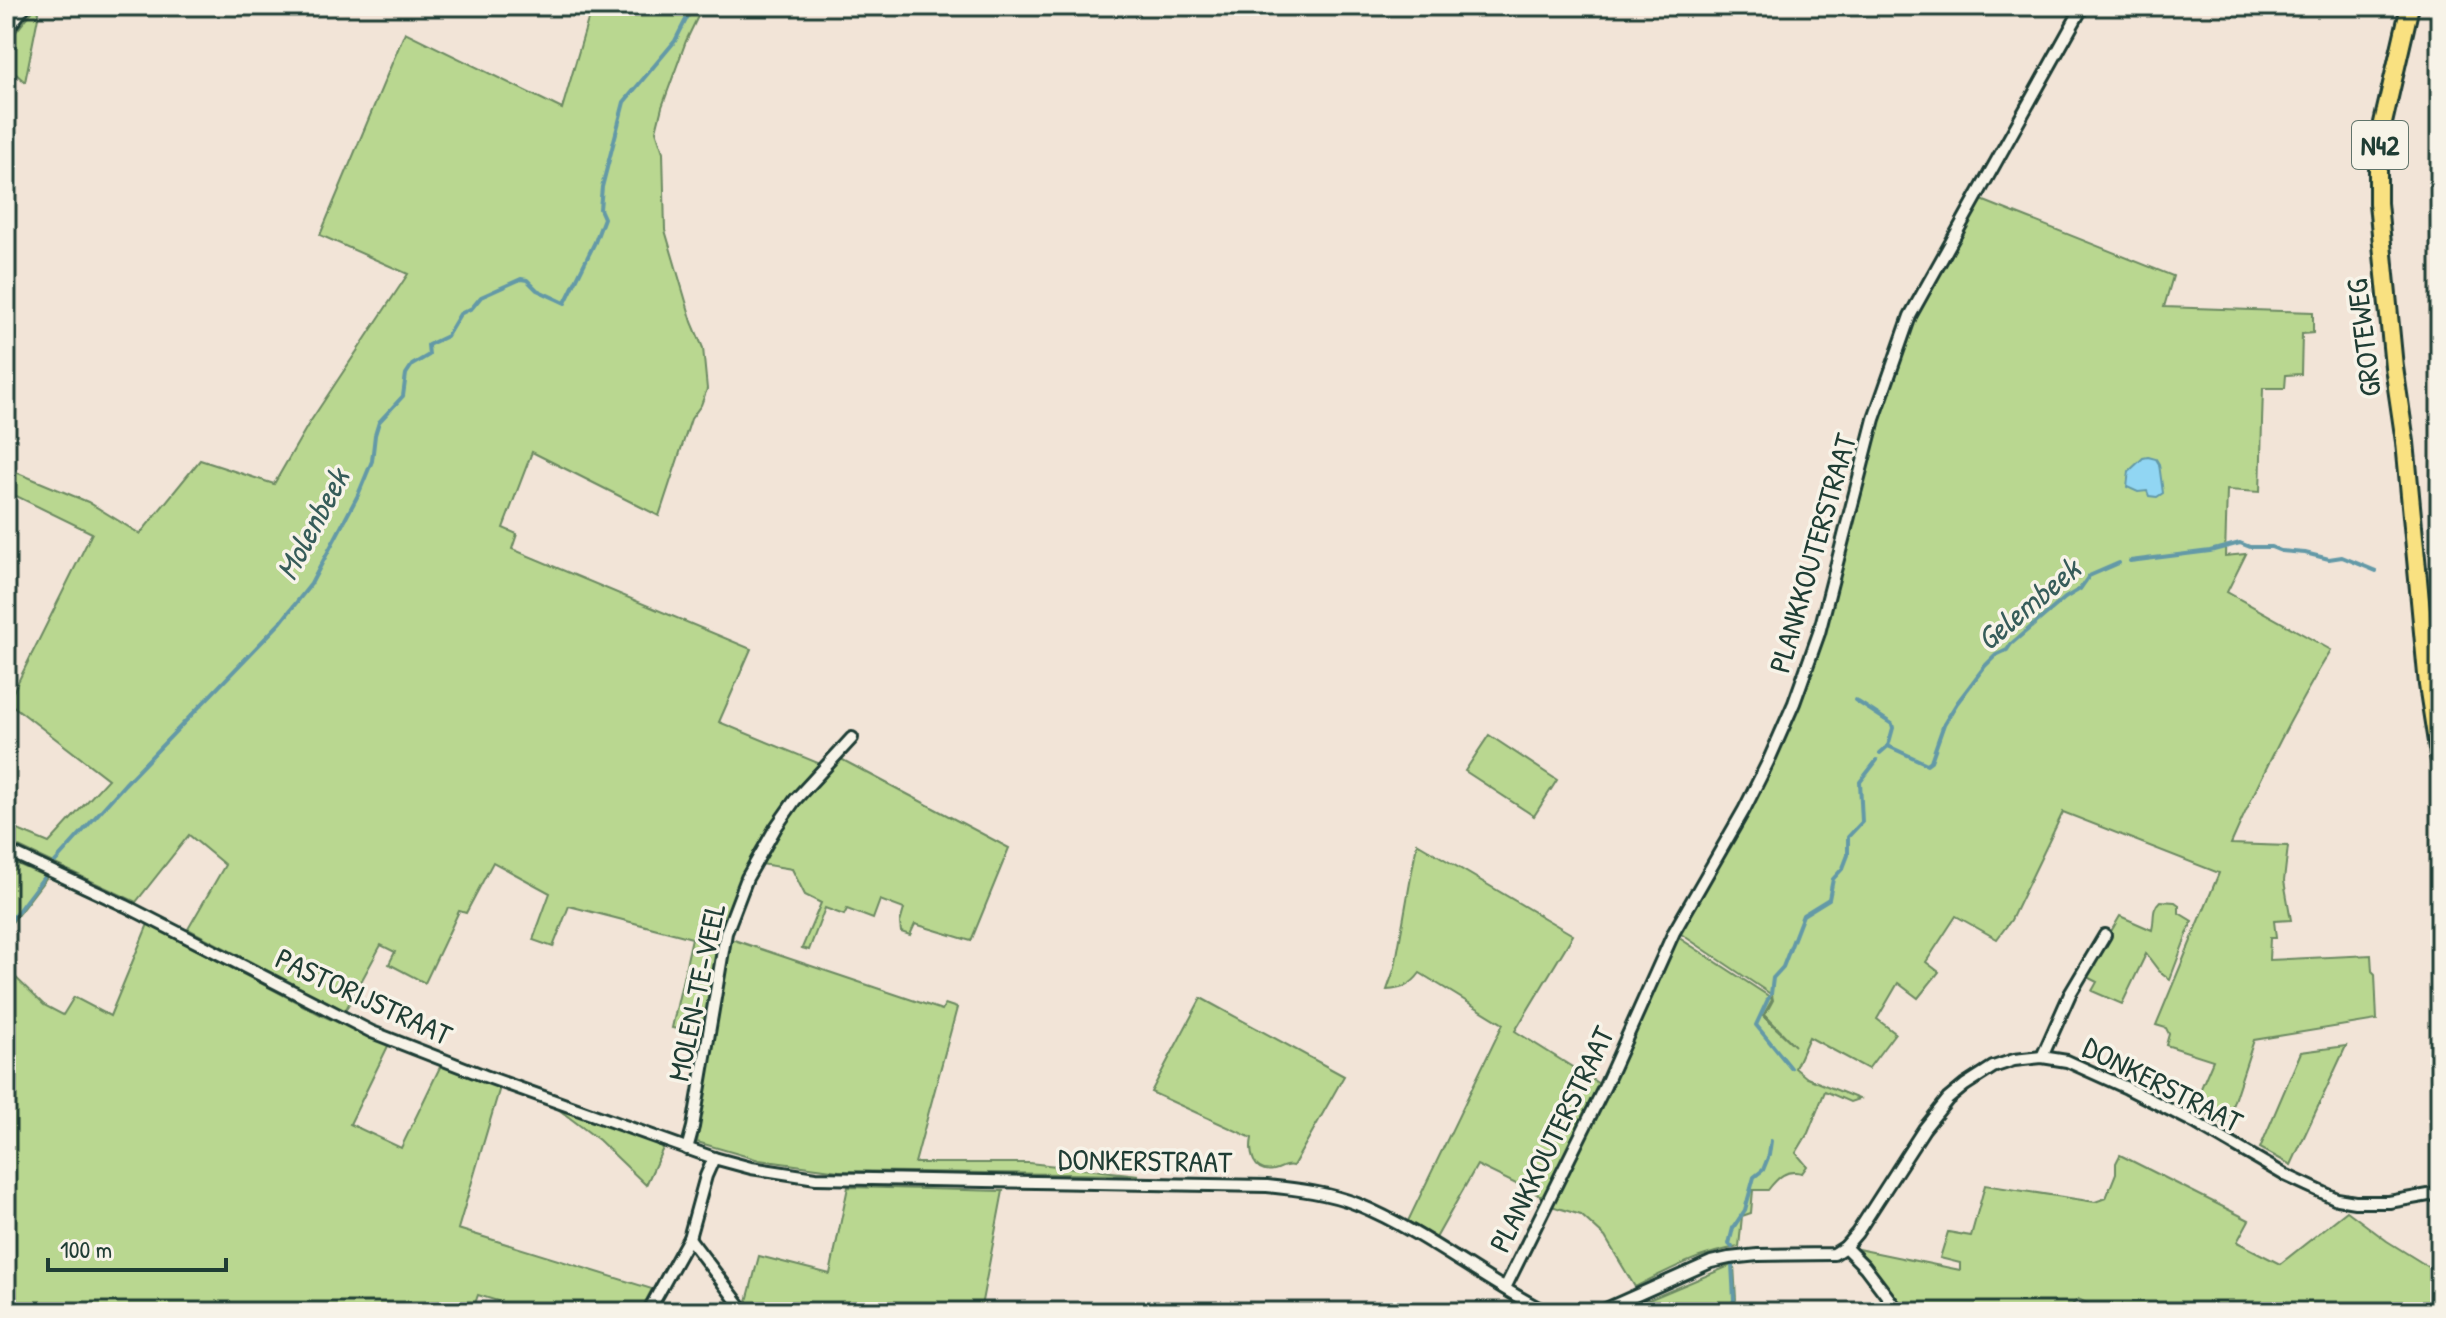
<svg xmlns="http://www.w3.org/2000/svg" width="2446" height="1318" font-family="'Patrick Hand',sans-serif">
  <style>
    .green { fill: #b9d790; stroke: #6c8a62; stroke-width: 2 }
    .water { fill: #91d6f3; stroke: #6399a7; stroke-width: 2 }
    .lines { fill: none; stroke-linecap: round; stroke-linejoin: round }
    .stream { stroke: #6399a7; stroke-width: 4 }
    .street-casing { stroke: #1f3d34; stroke-width: 16 }
    .primary-casing { stroke: #1f3d34; stroke-width: 22 }
    .street { stroke: #f7f3e8; stroke-width: 10 }
    .primary { stroke: #f9e181; stroke-width: 16 }
    .labels { text-anchor: middle; dominant-baseline: central; stroke-width: 7; stroke-linejoin: round; paint-order: stroke }
    .shield { fill: #f7f3e8; stroke: #60746a; stroke-width: 2 }
    .shield-label { font-size: 28px; font-weight: bold; fill: #1f3d34 }
    .street-label { font-size: 30px; fill: #1f3d34; stroke: #f7f3e8 }
    .water-label { font-size: 32px; font-style: italic; fill: #365c5a; stroke: #f7f3e8 }
  </style>
  <rect width="100%" height="100%" fill="#f2e4d7"/>
  <filter id="ink" filterUnits="userSpaceOnUse"><feTurbulence type="fractalNoise" baseFrequency=".0125" numOctaves="2"/><feDisplacementMap in="SourceGraphic" scale="16" xChannelSelector="R" yChannelSelector="G"/><feConvolveMatrix kernelMatrix="1 2 1 2 8 2 1 2 1" color-interpolation-filters="sRGB"/></filter>
  <g filter="url(#ink)">
    <g class="green">
      <path d="M592 6H703L686 41 662 107 656 131 663 152 665 230 692 322 703 348 707 389 701 405 691 419 659 516 532 452 503 528 517 534 512 549 751 649 719 722 823 765C771 821 739 867 719 943 711 972 709 1004 704 1034L672 1028 692 938 569 906 553 947 533 940 550 893 493 862 466 913 459 911 425 983 389 964 395 952 381 945 345 1011 188 929 225 865 189 835 136 902 6 841V825L49 843 108 779 8 702 92 533 6 491V468L88 502 140 534 200 460 274 484 308 425 408 274 320 235 405 32 562 109Z"/>
      <polygon points="35,8 39,12 25,82 6,65 6,44"/>
      <path d="M1979 199 2173 276 2164 307 2313 312V333L2302 334 2301 374 2286 375 2285 388H2263L2260 492 2227 490 2225 556 2246 554 2227 592 2331 650C2293 712 2260 778 2231 844L2288 846 2284 881 2291 920 2274 921 2276 938H2270L2269 960 2371 955 2372 971 2375 974 2377 1020 2254 1040 2226 1125 2193 1107 2213 1060 2166 1045 2169 1034 2166 1028 2156 1025 2219 873 2063 812 2011 920 1997 939 1956 916 1926 962 1939 972 1918 998 1898 983 1877 1019 1895 1033 1868 1069 1809 1037 1795 1068 1807 1078 1859 1099 1850 1102 1825 1091 1808 1133 1796 1153 1807 1166 1802 1173C1786 1169 1778 1177 1768 1190H1753L1751 1213 1742 1216 1739 1247C1702 1252 1668 1270 1635 1287L1605 1237 1581 1215 1551 1206 1591 1125 1676 936 1770 997 1772 1000 1763 1016 1795 1046 1765 1015 1773 1000 1772 995 1678 932 1780 747 1877 422 1914 318Z"/>
      <polygon points="1489,735 1557,780 1534,816 1465,771"/>
      <polygon points="841,759 1009,848 971,941 915,924 910,935 901,932 900,923 904,909 880,900 873,919 847,909 844,915 825,908 809,950 802,948 821,903 805,895 792,869 761,864 791,813"/>
      <path d="M1417 843 1573 935 1515 1031 1601 1085 1545 1198 1477 1165 1436 1238 1408 1221 1503 1024 1420 973C1411 985 1403 989 1387 990L1395 967Z"/>
      <polygon points="6,859 47,877 6,930"/>
      <path d="M2160 901 2175 902 2179 905V913L2192 921 2170 979 2159 971 2146 954 2122 1004 2092 991 2097 982 2085 976 2120 916 2152 930C2155 919 2151 909 2160 901Z"/>
      <polygon points="148,924 323,1016 389,1044 350,1124 401,1148 441,1065 500,1087 458,1229 652,1289 640,1312 534,1312 478,1295 472,1312 6,1312 6,968 44,1005 63,1015 74,997 110,1016"/>
      <polygon points="734,940 942,1010 945,1004 957,1008 915,1163 1029,1163 1139,1175 839,1171 759,1160 697,1142 729,943"/>
      <path d="M1201 998 1344 1076 1293 1166C1284 1164 1283 1168 1274 1170 1253 1174 1249 1153 1252 1138L1151 1092Z"/>
      <polygon points="2346,1046 2291,1165 2260,1148 2301,1052"/>
      <polygon points="554,1106 664,1146 646,1185 599,1140"/>
      <polygon points="2120,1155 2249,1220 2237,1242 2280,1264 2347,1211 2387,1241 2440,1274 2440,1312 2106,1312 2078,1299 2065,1312 1906,1312 1858,1249 1960,1270 1960,1263 1940,1258 1948,1232 1971,1236 1985,1185 2095,1202 2106,1198 2116,1173 2116,1163"/>
      <polygon points="848,1187 1003,1191 980,1312 751,1312 746,1305 759,1256 830,1274"/>
      <polygon points="1734,1264 1736,1299 1732,1312 1620,1312"/>
    </g>
    <polygon class="water" points="2148,457 2156,459 2159,464 2163,493 2157,497 2149,496 2147,491 2138,492 2127,487 2129,471 2143,458"/>
    <g class="lines">
      <g class="stream">
        <polyline points="2130,561 2210,551 2240,543 2250,547 2271,547 2281,551 2305,553 2329,559 2342,557 2376,571"/>
        <polyline points="1855,700 1892,724 1893,728 1888,746"/>
        <polyline points="1880,753 1888,746 1927,764 1931,761 1944,724 1957,703 1985,666 1996,655 2007,650 2011,644 2065,598 2080,589 2089,576 2119,563"/>
        <polyline points="55,862 125,784 281,622 311,584 358,495 372,461 375,435 379,422 403,396 406,374 412,365 429,355 428,345 447,336 460,314 472,308 481,297 521,279 527,280 537,290 565,303 595,242 604,218 600,209 602,187 624,102 675,41 693,6"/>
        <polyline points="6,927 44,877"/>
        <polyline points="1771,994 1773,978 1783,967 1803,915 1829,899 1833,879 1843,868 1848,855 1848,837 1862,822 1860,782 1877,760"/>
        <polyline points="1769,997 1756,1025 1791,1068"/>
        <polyline points="1732,1247 1729,1244 1733,1228 1745,1210 1754,1177 1763,1170 1769,1155 1771,1141"/>
        <polyline points="1729,1312 1734,1300 1732,1264"/>
      </g>
      <g class="street-casing">
        <g id="street">
          <polyline points="6,31 25,6"/>
          <path d="M6 850 126 906 372 1032 485 1076 714 1158 751 1168 816 1178 1267 1186C1297 1189 1329 1193 1357 1204 1425 1232 1481 1279 1546 1312"/>
          <polyline points="2042,1057 2070,994 2105,935"/>
          <polyline points="687,1149 693,1127 726,933 747,878 776,827 795,800 852,738"/>
          <polyline points="689,1238 745,1312"/>
          <polyline points="1845,1247 1865,1267 1899,1312"/>
          <polyline points="1505,1288 1605,1086 1674,932 1744,810 1768,762 1794,703 1819,633 1874,419 1910,316 2083,6"/>
          <polyline points="648,1312 689,1238 706,1176 714,1158"/>
          <polyline points="1599,1312 1711,1262 1729,1258 1758,1255 1834,1254 1845,1247 1857,1233 1924,1129 1948,1099 1965,1085 1993,1067 2014,1060 2042,1057 2067,1061 2127,1088 2194,1122 2285,1175 2337,1199 2355,1202 2389,1202 2440,1193"/>
        </g>
      </g>
      <g class="primary-casing">
        <polyline id="primary" points="2410,6 2383,123 2378,160 2378,203 2394,367 2405,442 2428,685 2440,761"/>
      </g>
      <use href="#street" class="street"/>
      <use href="#primary" class="primary"/>
    </g>
  </g>
  <g class="labels">
    <rect class="shield" x="2352" y="121" width="56" height="48" rx="6"/>
    <g class="shield-label">
      <text x="2380" y="145">N42</text>
    </g>
    <g class="street-label">
      <text transform="translate(2363 338) rotate(-97)">GROTEWEG</text>
      <text transform="translate(1812 553) rotate(-74)">PLANKKOUTERSTRAAT</text>
      <text transform="translate(696 992) rotate(-78)">MOLEN-TE-VEEL</text>
      <text transform="translate(364 996) rotate(25)">PASTORIJSTRAAT</text>
      <text transform="translate(2163 1084) rotate(27)">DONKERSTRAAT</text>
      <text transform="translate(1551 1139) rotate(-64)">PLANKKOUTERSTRAAT</text>
      <text transform="translate(1145 1160) rotate(1)">DONKERSTRAAT</text>
    </g>
    <g class="water-label">
      <text transform="translate(312 524) rotate(-62)">Molenbeek</text>
      <text transform="translate(2028 604) rotate(-40)">Gelembeek</text>
    </g>
  </g>
  <rect width="2446" height="1318" fill="none" stroke="#f7f3e8" stroke-width="32"/>
  <rect x="16" y="16" width="2414" height="1286" fill="none" stroke="#1f3d34" stroke-width="3" filter="url(#ink)"/>
  <path d="M48 1258v12h178v-12" fill="none" stroke="#1f3d34" stroke-width="4"/>
  <text x="60" y="1258" font-size="24" fill="#1f3d34" stroke="#f7f3e8" stroke-width="6" paint-order="stroke">100 m</text>
</svg>
